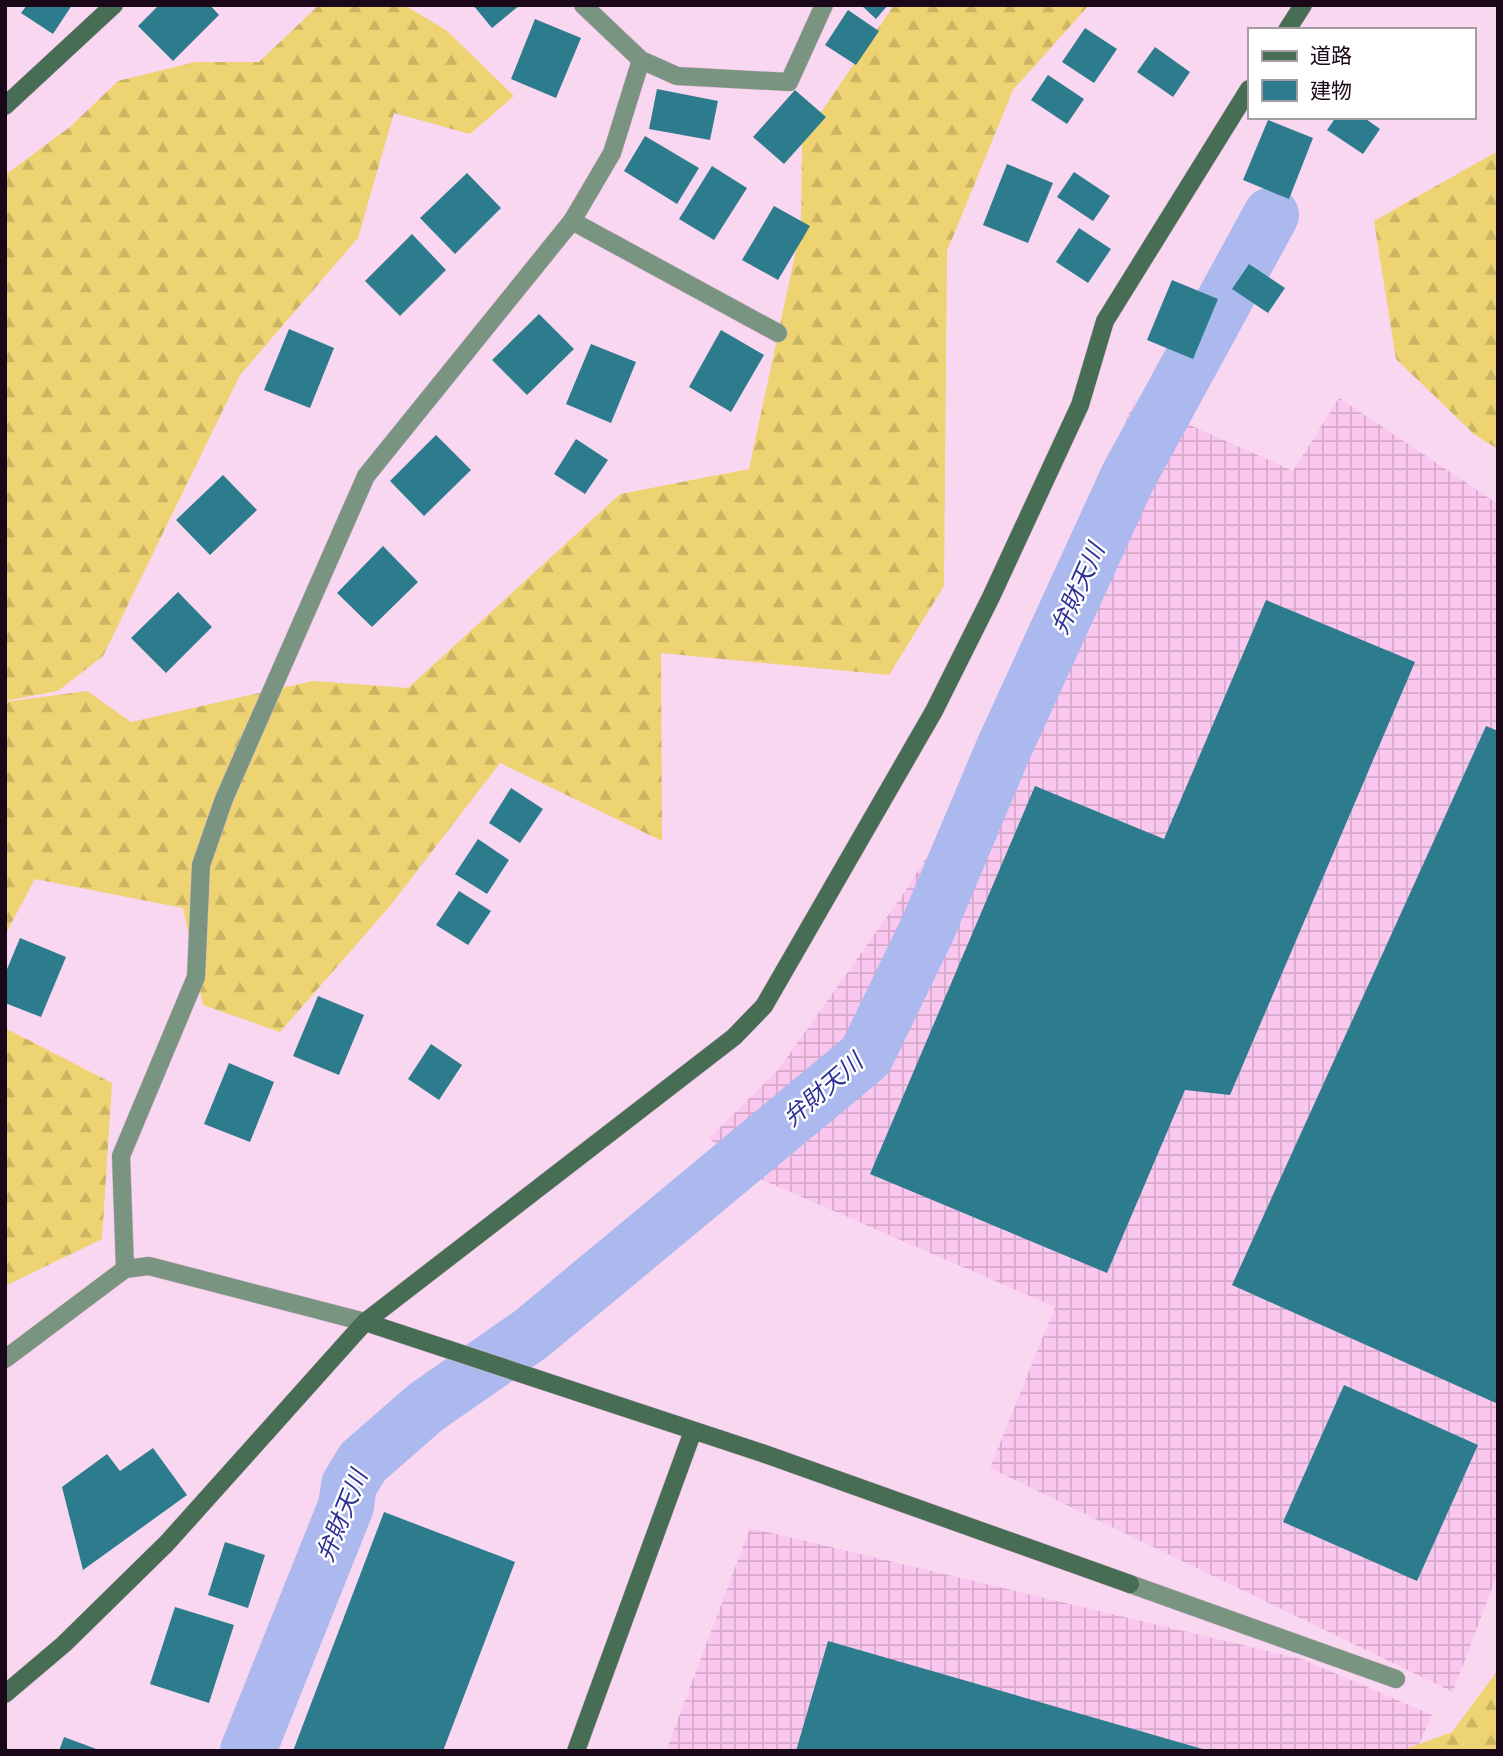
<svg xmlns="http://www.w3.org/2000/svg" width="1503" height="1756" font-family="Karla,'Noto Sans JP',sans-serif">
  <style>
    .industrial { fill: url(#industrial-grid) }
    .forest { fill: url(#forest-firs) }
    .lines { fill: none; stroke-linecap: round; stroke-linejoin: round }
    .river { stroke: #acb9ef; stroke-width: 56 }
    .building { fill: #2d7c8d }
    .street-casing { stroke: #d6b6ce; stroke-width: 19 }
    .secondary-casing { stroke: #d6b6ce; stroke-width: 19 }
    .street { stroke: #7a9482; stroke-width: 18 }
    .secondary { stroke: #476d54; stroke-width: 18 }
    .labels { text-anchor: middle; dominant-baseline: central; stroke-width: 5; stroke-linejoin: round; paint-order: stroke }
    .water-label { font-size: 24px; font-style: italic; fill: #2e2f95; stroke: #fff }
  </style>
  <defs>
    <pattern id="industrial-grid" width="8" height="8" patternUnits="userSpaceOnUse" patternTransform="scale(1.75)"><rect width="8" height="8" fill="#fac7ee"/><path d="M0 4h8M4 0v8" fill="none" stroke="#d6a9cb"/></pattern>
    <pattern id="forest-firs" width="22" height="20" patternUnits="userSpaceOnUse" patternTransform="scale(1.75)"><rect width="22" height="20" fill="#edd372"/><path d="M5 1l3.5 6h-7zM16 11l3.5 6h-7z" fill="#cbb462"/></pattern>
  </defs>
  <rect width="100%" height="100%" fill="#fad7f1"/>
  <g class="industrial">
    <polygon points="1339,398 1498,504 1498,1572 1453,1692 990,1468 1055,1307 749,1174 709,1138 778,1070 904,893 1016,714 1134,400 1293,471"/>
    <polygon points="750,1528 1302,1659 1432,1715 1416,1751 666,1751"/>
  </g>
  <g class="forest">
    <polygon points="319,5 404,5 446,30 514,96 470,134 394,113 358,238 240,375 103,656 58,691 5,701 5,175 70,127 118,81 195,62 259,62"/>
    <polygon points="894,5 1089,5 1013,90 947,251 944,586 889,675 661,653 662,841 500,763 390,906 280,1032 203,1005 183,908 35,879 5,935 5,702 87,691 131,722 313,681 408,688 620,494 749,469 801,227 802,140"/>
    <polygon points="1498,151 1498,449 1475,435 1396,359 1374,221"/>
    <polygon points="5,1028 112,1083 102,1239 5,1286"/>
    <polygon points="1498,1670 1498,1751 1400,1751 1452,1732"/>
  </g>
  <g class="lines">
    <polyline class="river" points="248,1751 346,1506 349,1485 363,1462 426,1407 531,1334 866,1056 927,930 1003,750 1128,477 1271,215"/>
  </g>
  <g class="building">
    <polygon points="27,5 72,5 53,34 21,13"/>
    <polygon points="159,5 210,5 219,15 173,61 138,26"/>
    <polygon points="473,5 520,5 492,28"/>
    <polygon points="861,5 888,5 876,19"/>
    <polygon points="848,10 879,31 856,65 825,45"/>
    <polygon points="535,19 581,38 556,98 511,79"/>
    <polygon points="1085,28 1117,49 1094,83 1062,62"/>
    <polygon points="1155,47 1190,72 1173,97 1137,72"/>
    <polygon points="1048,75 1084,99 1067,124 1031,100"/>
    <polygon points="657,89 718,101 710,140 649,129"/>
    <polygon points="795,90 826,117 784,164 753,137"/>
    <polygon points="1336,117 1363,117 1380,129 1363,154 1327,130"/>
    <polygon points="1268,120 1313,138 1289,199 1243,180"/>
    <polygon points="645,136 699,168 677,204 624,171"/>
    <polygon points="1007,164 1053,183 1028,243 983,225"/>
    <polygon points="712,166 747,188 714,240 679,219"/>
    <polygon points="1074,172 1110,196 1093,221 1057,197"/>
    <polygon points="467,173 501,208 455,254 420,218"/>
    <polygon points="774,206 810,226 778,280 742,260"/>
    <polygon points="1079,228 1111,249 1088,283 1056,262"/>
    <polygon points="412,234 446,270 400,316 365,281"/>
    <polygon points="1249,264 1285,288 1268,313 1232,289"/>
    <polygon points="1172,280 1218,299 1193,359 1147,340"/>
    <polygon points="539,314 574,349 527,395 492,360"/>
    <polygon points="289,329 334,348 310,408 264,390"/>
    <polygon points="721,330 764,355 731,412 689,387"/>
    <polygon points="591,344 636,362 611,423 566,404"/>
    <polygon points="436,435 471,470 424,516 390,481"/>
    <polygon points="576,439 608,460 585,494 554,474"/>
    <polygon points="223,475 257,510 210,555 176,520"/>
    <polygon points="383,546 418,582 372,627 337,593"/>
    <polygon points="178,592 212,627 166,673 131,638"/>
    <polygon points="1266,600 1415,662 1230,1095 1185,1090 1107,1273 870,1174 1035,786 1164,839"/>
    <polygon points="1486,726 1498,731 1498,1404 1232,1285"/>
    <polygon points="511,788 543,809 520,843 489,823"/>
    <polygon points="478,839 509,860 487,894 455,874"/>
    <polygon points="459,891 491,911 468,945 436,925"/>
    <polygon points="20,938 66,957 41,1017 5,1003 5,974"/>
    <polygon points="318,996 364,1015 339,1075 293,1056"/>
    <polygon points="431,1044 462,1065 439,1100 408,1079"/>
    <polygon points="229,1063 274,1082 250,1142 204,1124"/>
    <polygon points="1344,1385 1478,1445 1417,1581 1283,1522"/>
    <polygon points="153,1448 187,1495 83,1570 62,1487 107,1454 120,1471"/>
    <polygon points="384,1512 515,1562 443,1751 293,1751"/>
    <polygon points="225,1542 265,1555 248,1608 208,1595"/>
    <polygon points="175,1607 234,1625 209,1703 150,1684"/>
    <polygon points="828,1641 1206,1750 1206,1751 796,1751"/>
    <polygon points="64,1737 99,1750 99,1751 59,1751"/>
  </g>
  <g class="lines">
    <g class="street-casing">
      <g id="street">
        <polyline points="583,5 641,60 677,76 789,82 824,5"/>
        <polyline points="572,221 778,333"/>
        <polyline points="125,1269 121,1156 196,977 201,865 224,799 366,476 572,221 612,153 641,60"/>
        <polyline points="5,1359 125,1269 149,1266 365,1322"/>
        <polyline points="1130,1584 1396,1679"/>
      </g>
    </g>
    <g class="secondary-casing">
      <g id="secondary">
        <polyline points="1287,30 1303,5"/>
        <polyline points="5,106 114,5"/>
        <polyline points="365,1322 762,1453 1130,1584"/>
        <polyline points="5,1694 64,1644 167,1543 365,1322 734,1037 764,1006 934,711 991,597 1080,405 1105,321 1249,89"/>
        <polyline points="576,1751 693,1431"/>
      </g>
    </g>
    <use href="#street" class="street"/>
    <use href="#secondary" class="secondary"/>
  </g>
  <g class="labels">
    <g class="water-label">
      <text transform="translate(1078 589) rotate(-66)">弁財天川</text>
      <text transform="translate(823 1090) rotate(-41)">弁財天川</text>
      <text transform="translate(342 1516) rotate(-68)">弁財天川</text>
    </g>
  </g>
  <rect width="1503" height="1756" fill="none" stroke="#1a0717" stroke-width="14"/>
  <rect x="1248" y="28" width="228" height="91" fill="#ffffff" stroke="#a39ca2" stroke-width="2"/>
  <rect x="1262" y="51" width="35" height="10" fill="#476d54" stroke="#a39ca2" stroke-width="2"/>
  <text x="1310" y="63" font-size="21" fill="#1a0717">道路</text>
  <rect x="1262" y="80" width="35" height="21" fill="#2d7c8d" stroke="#a39ca2" stroke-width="2"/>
  <text x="1310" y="98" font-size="21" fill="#1a0717">建物</text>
</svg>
